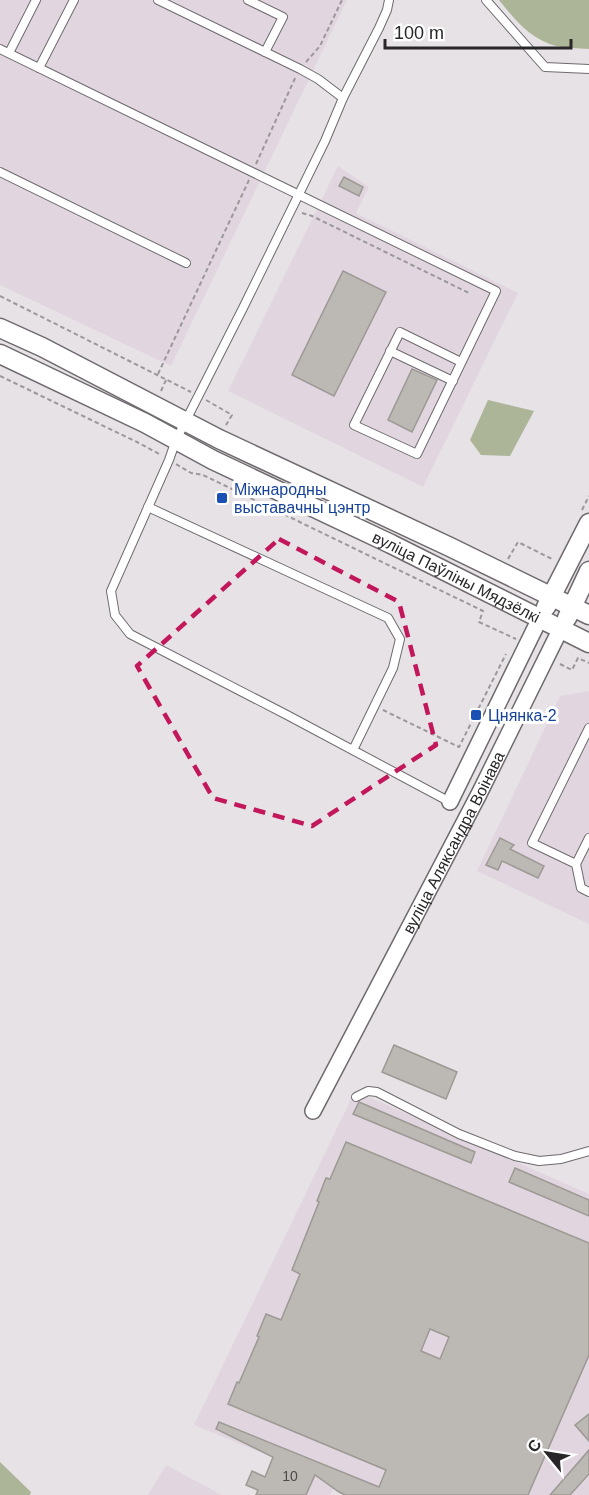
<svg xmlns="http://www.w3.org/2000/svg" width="589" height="1495" font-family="Helvetica,sans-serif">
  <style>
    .built { fill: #e1d6e0 }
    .forest { fill: #acb597 }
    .building { fill: #bcb8b3; stroke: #9d9994; stroke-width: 1.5; fill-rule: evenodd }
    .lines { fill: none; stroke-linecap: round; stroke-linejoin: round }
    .service-casing { stroke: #6e6a6e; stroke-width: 10 }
    .minor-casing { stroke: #6e6a6e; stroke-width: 18 }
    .tertiary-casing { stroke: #6e6a6e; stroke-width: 21 }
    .path { stroke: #9b979a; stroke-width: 2; stroke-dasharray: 4.5 3; stroke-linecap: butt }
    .service { stroke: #fff; stroke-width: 8 }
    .minor { stroke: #fff; stroke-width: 15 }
    .tertiary { stroke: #fff; stroke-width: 18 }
    .marked { fill: none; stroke: #c2185b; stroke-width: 4.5; stroke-dasharray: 12 8; stroke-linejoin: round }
    .transit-dot { fill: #1a4fb4; stroke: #fff; stroke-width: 2 }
    .labels { text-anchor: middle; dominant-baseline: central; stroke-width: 6; stroke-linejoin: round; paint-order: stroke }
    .number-label { font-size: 14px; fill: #4d4a4b }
    .transit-label { font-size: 16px; fill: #164399; stroke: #fff; text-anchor: start }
    .street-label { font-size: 16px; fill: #282628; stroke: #fff }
  </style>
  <rect width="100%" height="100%" fill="#e7e2e6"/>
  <g class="built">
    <polygon points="0,0 347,0 171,366 0,285"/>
    <polygon points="338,166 369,187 356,213 518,293 423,487 228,391"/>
    <polygon points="589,691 589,924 477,871 560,696"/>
    <polygon points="355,1091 589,1194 589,1495 345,1495 334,1488 330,1495 306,1495 315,1475 194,1425"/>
    <polygon points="166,1465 222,1495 148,1495"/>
  </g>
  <g class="forest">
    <path d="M499 0H589V49C578 48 567 48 556 46 530 39 515 20 499 0Z"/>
    <polygon points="488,400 534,411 510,456 481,455 470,440"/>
    <polygon points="0,1462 31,1492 30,1495 0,1495"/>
  </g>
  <g class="building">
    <polygon points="344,177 363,187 359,196 339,186"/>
    <polygon points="343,271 386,292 334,396 292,375"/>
    <polygon points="412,369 437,380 412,432 388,420"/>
    <polygon points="500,838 514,845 510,849 544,866 538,878 502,861 498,870 486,865"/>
    <polygon points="394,1045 457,1072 446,1099 382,1072"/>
    <polygon points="359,1102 475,1152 471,1163 353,1114"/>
    <path d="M346 1142 589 1243V1355L528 1495H345L339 1492 315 1475 306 1495H256L258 1490 246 1485 252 1471 265 1477 273 1457 216 1429 219 1422 379 1487 386 1470 228 1404 237 1382 239 1383 259 1337 257 1336 266 1314 281 1320 300 1274 292 1270 319 1202 317 1201 326 1178 330 1179ZM430 1329 449 1337 440 1359 421 1351Z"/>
    <polygon points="515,1168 589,1200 589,1216 509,1182"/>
    <polygon points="589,1414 589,1441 575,1425"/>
    <polygon points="589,1450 589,1474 570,1495 550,1495"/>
  </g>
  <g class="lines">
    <g class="service-casing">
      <g id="service">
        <polyline points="158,0 300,69 318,79 343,98"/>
        <polyline points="248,0 283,17 265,52"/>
        <polyline points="389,0 387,10 379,28 343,98 325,141 243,308 176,440 169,460 111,591 115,615 130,634 287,715 450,802"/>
        <polyline points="486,0 545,67 589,69"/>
        <polyline points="0,49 496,291 417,454 354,425 400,332 461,362"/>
        <polyline points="9,53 36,0"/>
        <polyline points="39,68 74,0"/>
        <polyline points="0,172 186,263"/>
        <polyline points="390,351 453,381"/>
        <polyline points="148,507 388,618 400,639 393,668 353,750"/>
        <polyline points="589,728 532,843 576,864 581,888 589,892"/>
        <polyline points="576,864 589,838"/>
        <polyline points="356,1097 368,1091 377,1092 459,1134 515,1156 539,1161 561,1159 589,1151"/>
      </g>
    </g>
    <g class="minor-casing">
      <g id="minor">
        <polyline points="450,802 540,618"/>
        <path id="s1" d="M313 1111 479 794 561 628"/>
      </g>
    </g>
    <g class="tertiary-casing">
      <g id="tertiary">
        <polyline points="0,328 42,347 219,439 450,547 589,615"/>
        <path id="s2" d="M0 354 145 423 213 460 391 544 589 643"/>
        <polyline points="546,607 589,523"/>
        <polyline points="567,618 589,571"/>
      </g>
    </g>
    <g class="path">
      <polyline points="306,62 320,46 342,0"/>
      <polyline points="256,164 296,76"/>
      <polyline points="302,213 312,216 471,294"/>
      <polyline points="0,296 191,392"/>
      <polyline points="158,374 249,180"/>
      <polyline points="0,376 137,442 161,455"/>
      <polyline points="161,391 166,380"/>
      <polyline points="206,400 232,415 226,425"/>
      <polyline points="176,464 191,473 203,475 483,611 479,622 516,639"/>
      <polyline points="582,510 589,496"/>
      <polyline points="508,559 518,542 554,560"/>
      <polyline points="560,664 572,670 578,658 589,663"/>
      <polyline points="383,710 459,747 506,654"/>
    </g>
    <use href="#service" class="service"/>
    <use href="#minor" class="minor"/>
    <use href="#tertiary" class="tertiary"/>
  </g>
  <path class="marked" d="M279 539 399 602 436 745 312 826 213 798 137 666Z"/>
  <g class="transit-dot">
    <rect x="216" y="492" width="12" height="12" rx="3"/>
    <rect x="470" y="709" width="12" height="12" rx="3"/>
  </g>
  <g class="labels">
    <g class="number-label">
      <text x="290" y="1476">10</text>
    </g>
    <g class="transit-label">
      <text x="234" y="489">Міжнародны<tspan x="234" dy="18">выставачны цэнтр</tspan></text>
      <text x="488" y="715">Цнянка-2</text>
    </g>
    <g class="street-label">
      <text stroke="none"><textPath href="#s2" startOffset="508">вуліца Паўліны Мядзёлкі</textPath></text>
      <text stroke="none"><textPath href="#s1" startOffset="303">вуліца Аляксандра Воінава</textPath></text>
    </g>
  </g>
  <g transform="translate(547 1453) rotate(300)" stroke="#ffffff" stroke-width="4.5" paint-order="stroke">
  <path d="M0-4.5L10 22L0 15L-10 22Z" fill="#282628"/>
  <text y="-9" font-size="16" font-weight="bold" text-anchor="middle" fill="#282628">С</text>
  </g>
  <path d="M385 39v9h186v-9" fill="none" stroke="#282628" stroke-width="3"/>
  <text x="394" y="39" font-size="18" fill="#282628" stroke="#ffffff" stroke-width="4.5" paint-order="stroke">100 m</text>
</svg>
